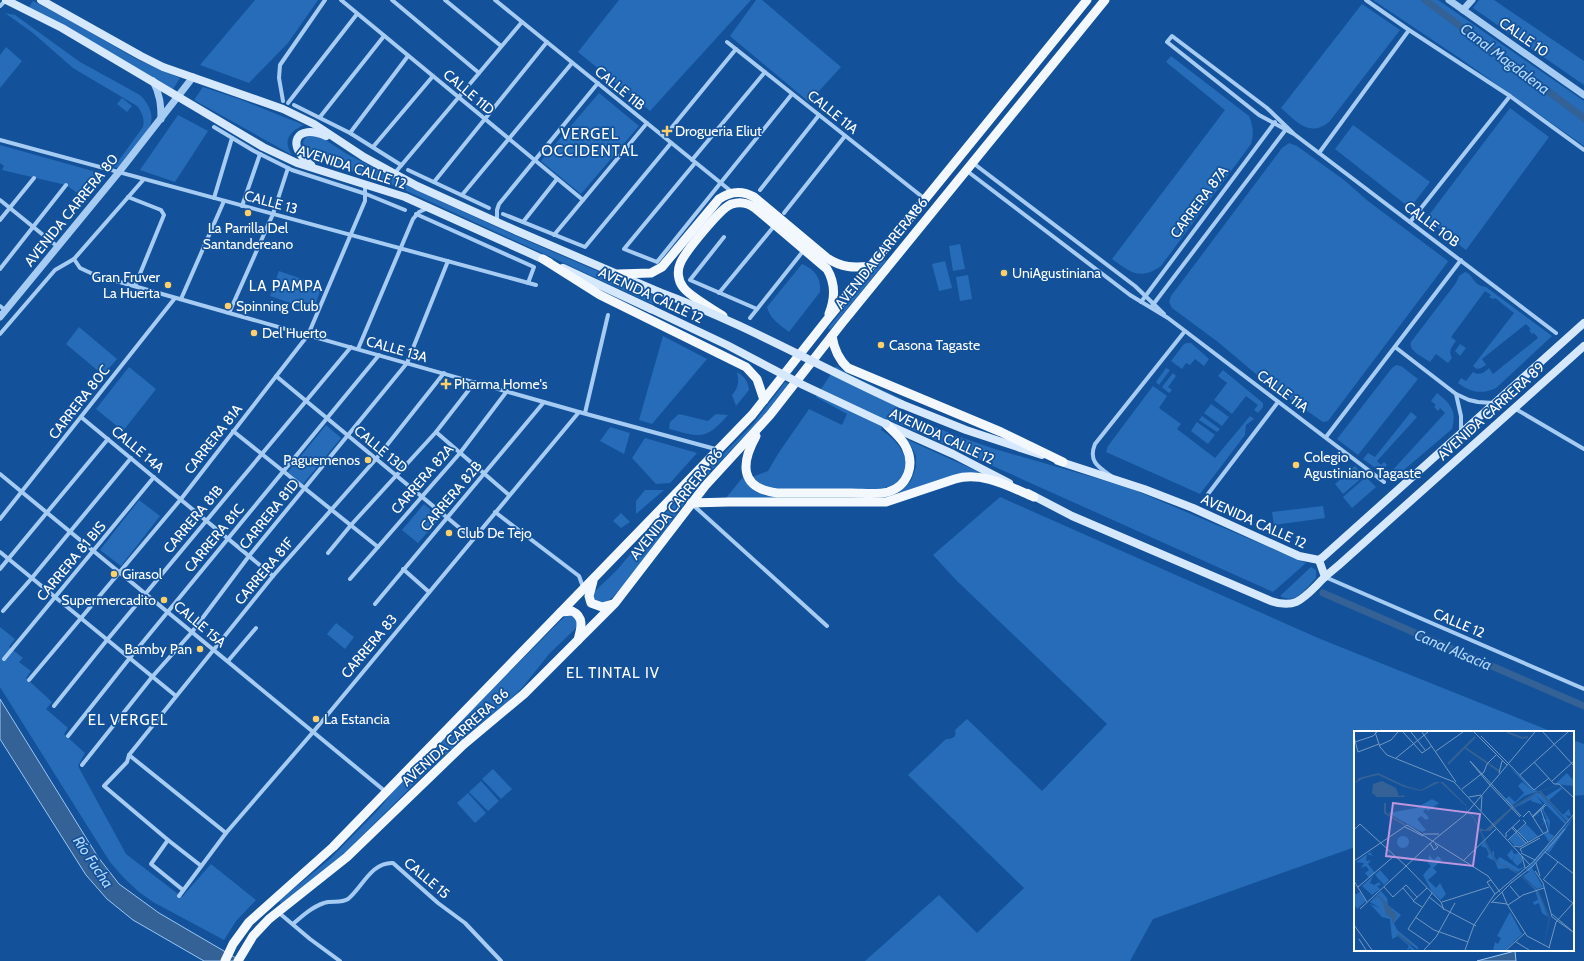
<svg xmlns="http://www.w3.org/2000/svg" width="1584" height="961" font-family="Cabin,sans-serif">
  <style>
    .green { fill: #266cb8 }
    .water { fill: #346196; stroke: #99c7f6 }
    .lines { fill: none; stroke-linecap: round; stroke-linejoin: round }
    .canal { stroke: #346196; stroke-width: 7 }
    .minor { stroke: #a7ccf3; stroke-width: 4 }
    .tertiary { stroke: #a7ccf3; stroke-width: 7 }
    .secondary { stroke: #d6e8fd; stroke-width: 8 }
    .primary { stroke: #f3f8ff; stroke-width: 9 }
    .secondary-bridge { stroke: #d6e8fd; stroke-width: 8 }
    .poi-dot { fill: #ffcf69; stroke: #13529a; stroke-width: 1.5 }
    .labels { text-anchor: middle; dominant-baseline: central; stroke-width: 3.5; stroke-linejoin: round; paint-order: stroke }
    .street-label { font-size: 14px; fill: #fff; stroke: #13529a }
    .poi-label { font-size: 14px; fill: #fff; stroke: #13529a; text-anchor: start }
    .water-label { font-size: 15px; font-style: italic; fill: #b3d6fa; stroke: #13529a }
    .neighbourhood-label { font-size: 15px; letter-spacing: 1px; fill: #fff; stroke: #13529a }
    .inset-river { fill: none; stroke: #346196; stroke-width: 2 }
    .inset-road { fill: none; stroke: #7197c2; stroke-width: 1 }
    .view { fill: #bd96df; fill-opacity: 0.15; stroke: #bd96df; stroke-width: 2 }
    .inset-edge { fill: none; stroke: #fff; stroke-width: 2 }
  </style>
  <rect width="100%" height="100%" fill="#13529a"/>
  <g class="green">
    <polygon points="255,0 318,0 288,43 249,83 200,65"/>
    <polygon points="619,0 751,0 650,111 578,52"/>
    <polygon points="756,0 762,0 841,67 809,102 730,36"/>
    <polygon points="1373,0 1438,0 1584,101 1584,146 1458,57"/>
    <polygon points="1479,0 1494,0 1584,61 1584,85 1473,8"/>
    <polygon points="33,1 69,20 138,60 180,78 173,89 29,7"/>
    <path d="M1362 4 1400 30 1329 122C1309 138 1296 121 1281 108Z"/>
    <path d="M5 13 15 15 80 62 140 95C150 105 155 116 149 129L119 168 114 167 143 127C145 119 142 112 137 106L73 68 33 33Z"/>
    <polygon points="6,47 22,61 0,88 0,55"/>
    <path d="M1171 56 1249 116C1253 126 1254 133 1251 144L1161 266C1140 281 1130 272 1112 259L1225 110 1166 62Z"/>
    <path d="M203 87 239 99 304 125C290 131 282 140 292 155L194 100Z"/>
    <polygon points="599,93 639,126 581,194 541,161"/>
    <polygon points="122,98 132,106 127,112 117,104"/>
    <polygon points="1510,108 1549,137 1466,250 1426,219"/>
    <polygon points="178,115 208,131 175,182 140,170"/>
    <polygon points="1353,125 1430,182 1410,208 1335,149"/>
    <polygon points="309,136 317,136 324,139 347,154 418,191 521,238 657,297 653,304 398,187 317,159 304,148 303,142 305,138"/>
    <polygon points="1289,143 1297,146 1344,180 1368,201 1448,261 1447,263 1328,421 1323,422 1263,380 1218,342 1172,308 1169,302 1171,296 1282,148"/>
    <polygon points="0,145 107,175 86,199 66,185 2,170 4,166 0,163"/>
    <polygon points="960,244 965,269 953,271 949,246"/>
    <polygon points="884,258 886,261 830,330 828,328"/>
    <polygon points="945,261 952,288 939,291 932,264"/>
    <path d="M802 264C815 270 821 277 820 292L789 332C779 324 770 319 767 307Z"/>
    <polygon points="279,271 322,286 313,311 270,296"/>
    <path d="M1465 272C1474 275 1472 285 1486 287L1552 336 1496 388C1481 395 1470 392 1458 383L1461 378 1466 381 1473 372C1479 376 1484 373 1489 368L1493 374 1538 338 1534 333 1532 334 1529 330 1531 329 1526 324 1482 359 1486 365 1481 368 1477 369 1473 366 1514 313 1495 298 1493 299 1489 297 1491 295 1485 291 1451 337 1456 341C1452 346 1448 351 1452 358L1448 363 1436 354 1430 362C1423 357 1408 351 1411 342L1456 283 1459 276Z"/>
    <polygon points="968,275 972,299 960,301 956,277"/>
    <polygon points="79,327 117,359 103,375 66,344"/>
    <polygon points="663,336 707,359 652,424 639,420"/>
    <polygon points="1187,343 1191,343 1209,359 1204,366 1195,359 1190,365 1186,363 1182,369 1171,361 1184,344"/>
    <polygon points="1460,344 1466,348 1460,356 1455,351"/>
    <polygon points="1396,365 1401,366 1418,379 1358,455 1337,439 1392,368"/>
    <path d="M836 366 850 375 902 399 896 411 957 436 995 449 1130 488 1306 563 1273 592 886 418 881 430C899 440 918 467 896 483 889 488 880 489 872 490H779L765 487 752 477 768 471C780 449 795 430 809 409L842 425 847 414 816 397Z"/>
    <polygon points="129,367 156,389 123,431 96,409"/>
    <polygon points="1166,368 1170,370 1159,385 1156,382"/>
    <polygon points="1223,370 1263,403 1263,407 1258,413 1254,410 1258,405 1246,396 1232,414 1214,400 1227,383 1218,376"/>
    <path d="M737 372C745 377 748 381 749 390L736 406 732 395C739 387 739 382 737 372Z"/>
    <polygon points="1173,373 1176,376 1168,387 1172,390 1169,393 1162,387"/>
    <polygon points="785,382 789,384 774,405 712,470 694,491 623,586 611,599 603,603 594,599 593,593 617,570 671,506 753,424"/>
    <polygon points="1153,386 1167,396 1159,408 1181,424 1177,429 1215,458 1250,416 1254,419 1246,425 1245,435 1200,494 1106,452 1108,446"/>
    <path d="M1437 393C1451 404 1457 411 1452 429L1392 480 1363 459 1368 453 1375 457 1411 412 1417 417 1377 461 1381 465 1384 462 1387 465 1384 468 1390 473 1445 413 1440 408 1438 411 1434 407 1436 405 1431 401Z"/>
    <polygon points="1211,404 1229,417 1222,426 1204,413"/>
    <path d="M679 414 708 421 716 414 728 415C705 441 700 437 669 429L670 422Z"/>
    <polygon points="1202,416 1220,429 1217,432 1199,420"/>
    <polygon points="1197,422 1215,435 1208,444 1191,431"/>
    <polygon points="326,425 341,438 303,484 288,472"/>
    <polygon points="610,427 630,433 624,454 600,441"/>
    <polygon points="645,438 697,453 670,483 656,484 632,458"/>
    <path d="M908 440 990 477 974 474 893 498H726L743 477C748 488 757 494 768 496L884 497 899 493 911 481 916 467V456Z"/>
    <polygon points="1355,466 1364,476 1343,494 1335,484"/>
    <polygon points="1366,477 1376,487 1352,508 1343,497"/>
    <polygon points="645,490 664,490 636,514 636,501"/>
    <path d="M1000 497 1318 638 1553 732H1355V847L1153 919 1130 961H865L939 895 977 933 1024 888 908 775 946 739C953 739 957 737 955 730L967 719 1042 791 1107 724 956 580 933 555Z"/>
    <polygon points="139,500 160,516 121,566 100,550"/>
    <polygon points="424,504 440,518 418,543 402,530"/>
    <polygon points="1323,506 1325,518 1274,525 1272,512"/>
    <polygon points="621,513 630,522 621,528 613,521"/>
    <path d="M1311 567 1316 570V578C1305 589 1297 605 1280 596Z"/>
    <polygon points="571,615 575,618 578,625 575,629 549,654 522,688 506,703 465,737 418,780 337,861 281,904 279,901 331,858 380,808 397,786 425,757 560,621 566,616"/>
    <polygon points="336,623 354,637 345,649 327,634"/>
    <polygon points="0,627 15,639 9,647 23,658 19,662 31,671 26,678 52,702 46,709 68,728 64,734 85,753 78,766 126,854 182,897 211,864 256,900 236,921 224,940 153,902 139,892 124,878 110,862 0,687"/>
    <polygon points="1573,740 1584,744 1584,795 1573,796"/>
    <polygon points="493,769 512,789 501,799 482,779"/>
    <polygon points="481,781 499,801 488,811 469,792"/>
    <polygon points="468,793 486,813 475,823 457,803"/>
  </g>
  <g class="water">
    <polygon points="0,699 98,857 119,884 159,913 241,961 204,961 133,920 107,899 86,875 0,739"/>
    <polygon points="1515,951 1516,961 1477,961"/>
  </g>
  <g class="lines">
    <g class="canal">
      <polyline points="1425,0 1584,118"/>
      <polyline points="1323,593 1584,706"/>
    </g>
    <g class="minor">
      <polyline points="341,0 583,200"/>
      <polyline points="392,0 479,73"/>
      <polyline points="445,0 501,46"/>
      <polyline points="495,0 732,192"/>
      <polyline points="1366,0 1409,30 1510,96 1584,150"/>
      <polyline points="0,6 6,0"/>
      <polyline points="727,42 925,199"/>
      <polyline points="283,101 279,78 280,65 325,0"/>
      <polyline points="288,103 357,14"/>
      <polyline points="294,105 350,133 401,165"/>
      <polyline points="320,117 384,36"/>
      <polyline points="214,127 254,151 292,170 366,194 405,210"/>
      <polyline points="350,133 408,56"/>
      <polyline points="1294,134 1259,115 1167,42 1172,36 1267,108 1294,134 1556,333"/>
      <polyline points="664,137 736,49"/>
      <polyline points="0,140 536,285"/>
      <polyline points="373,147 433,76"/>
      <polyline points="1319,153 1409,30"/>
      <polyline points="692,160 765,72"/>
      <polyline points="695,163 624,249 657,262 792,94"/>
      <polyline points="973,163 1135,286 1164,314"/>
      <polyline points="408,170 489,208"/>
      <polyline points="967,171 1130,295 1168,318 1384,482"/>
      <polyline points="394,174 522,22"/>
      <polyline points="434,182 547,42"/>
      <polyline points="760,190 819,115"/>
      <polyline points="462,195 572,63"/>
      <polyline points="128,197 161,210 164,215 135,286"/>
      <polyline points="214,198 232,138"/>
      <polyline points="0,200 58,247"/>
      <polyline points="242,206 260,154"/>
      <polyline points="784,213 845,136"/>
      <polyline points="416,214 534,267 528,283"/>
      <polyline points="503,214 585,247 671,143"/>
      <polyline points="0,220 34,178"/>
      <polyline points="497,221 497,210 499,204 598,83"/>
      <polyline points="523,222 557,179"/>
      <polyline points="1410,222 1510,96"/>
      <polyline points="554,235 647,123"/>
      <polyline points="724,237 690,280 757,309"/>
      <polyline points="74,259 80,268 95,275 579,412 719,450"/>
      <polyline points="0,269 66,185"/>
      <polyline points="719,293 775,225"/>
      <polyline points="181,299 224,201"/>
      <polyline points="1141,302 1275,122"/>
      <polyline points="0,306 5,310"/>
      <polyline points="1152,306 1287,128"/>
      <polyline points="229,313 273,214 288,168"/>
      <polyline points="750,318 804,250"/>
      <polyline points="0,334 55,270 74,259 144,179"/>
      <polyline points="1395,347 1456,394 1469,400 1478,402 1493,403"/>
      <polyline points="358,349 413,219 419,212 428,208"/>
      <polyline points="276,376 473,539"/>
      <polyline points="1456,394 1461,416 1461,431"/>
      <polyline points="1514,408 1584,449"/>
      <polyline points="585,413 608,315"/>
      <polyline points="81,417 273,576"/>
      <polyline points="233,431 378,547"/>
      <polyline points="436,432 509,495"/>
      <polyline points="1326,437 1461,260"/>
      <polyline points="0,474 386,792"/>
      <path d="M1111 476C1098 467 1088 461 1095 444L1185 331"/>
      <polyline points="1208,494 1278,402"/>
      <polyline points="693,505 827,626"/>
      <polyline points="495,512 579,576 583,587"/>
      <polyline points="0,519 175,298"/>
      <polyline points="0,552 176,696"/>
      <polyline points="328,553 351,525 436,432 475,382"/>
      <polyline points="0,569 108,439"/>
      <polyline points="403,569 429,592"/>
      <polyline points="1325,577 1584,689"/>
      <polyline points="350,579 460,453 507,391"/>
      <polyline points="375,604 544,402"/>
      <polyline points="3,611 31,579 131,458"/>
      <polyline points="4,659 154,477"/>
      <polyline points="228,661 256,628"/>
      <polyline points="29,680 181,499 308,335 365,201 365,185"/>
      <polyline points="54,706 107,640 351,347"/>
      <polyline points="68,736 129,659 379,355"/>
      <polyline points="129,755 226,833"/>
      <polyline points="82,765 152,677 192,632 249,556 407,363 448,261"/>
      <polyline points="168,840 151,864 183,890"/>
      <polyline points="200,865 168,840 104,786 127,762 129,755 273,576 376,459 444,373"/>
      <polyline points="179,896 226,833 314,731 579,412"/>
      <polyline points="278,912 310,939 340,961"/>
      <path d="M293 924C302 916 312 907 324 903 332 900 340 904 348 899 362 888 371 862 393 863L438 903 465 923 501 961"/>
    </g>
    <g class="tertiary">
      <polyline points="1449,0 1584,95"/>
      <polyline points="1463,10 1472,0"/>
      <path d="M153 81C160 94 161 105 161 119"/>
      <polyline points="0,317 119,172 193,77"/>
    </g>
    <g class="secondary">
      <polyline points="6,0 62,28 263,147 297,163 405,197 549,262"/>
      <polyline points="41,0 141,56 163,67 283,109 314,124 364,157 417,186 517,231 659,292"/>
      <path d="M311 165C285 145 296 123 326 136"/>
      <polyline points="563,268 651,309"/>
      <polyline points="901,404 966,430 1042,455"/>
      <polyline points="888,425 953,454 1009,483"/>
      <polyline points="1058,461 1144,489 1193,508 1299,556 1319,560"/>
      <path d="M1028 493 1072 516 1271 601C1294 609 1302 600 1318 584 1324 577 1332 571 1339 565L1584 346"/>
      <polyline points="1319,560 1323,557 1584,323"/>
      <polyline points="1319,560 1325,577"/>
    </g>
    <g class="primary">
      <polyline points="543,259 600,295 746,367 757,379 764,400"/>
      <path d="M618 274 651 273 662 267 719 199C731 191 742 190 754 197L827 258C842 268 854 268 871 266"/>
      <path d="M723 316C715 311 687 294 683 287 678 281 677 271 680 264 684 253 722 206 732 204 741 201 748 203 755 208L827 269C836 284 835 299 829 314"/>
      <path d="M832 336C834 349 838 359 848 368L1001 432 1063 462"/>
      <path d="M756 436C741 463 739 488 777 493 802 493 826 493 851 493 863 493 877 495 888 492 908 486 915 465 906 447 902 438 893 431 886 424"/>
      <path d="M691 503 728 502H886L955 479C982 471 1010 487 1034 497"/>
      <polyline points="593,581 589,596 591,603 602,607 613,604"/>
      <path d="M561 612 572 611C585 617 581 629 578 640"/>
      <polyline points="225,961 233,944 249,922 333,847 752,415 826,321 1087,0"/>
      <polyline points="238,961 253,936 269,919 347,857 463,745 524,694 615,603 705,486 770,415 842,323 1105,0"/>
    </g>
    <g class="secondary-bridge">
      <path d="M659 292C743 323 820 367 901 404"/>
      <polyline points="651,309 727,345 803,385 886,424"/>
    </g>
  </g>
  <g class="poi-dot">
    <path d="M665 125h4v4h4v4h-4v4h-4v-4h-4v-4h4z"/>
    <circle cx="248" cy="213" r="4"/>
    <circle cx="1004" cy="273" r="4"/>
    <circle cx="168" cy="285" r="4"/>
    <circle cx="228" cy="306" r="4"/>
    <circle cx="254" cy="333" r="4"/>
    <circle cx="881" cy="345" r="4"/>
    <path d="M444 378h4v4h4v4h-4v4h-4v-4h-4v-4h4z"/>
    <circle cx="368" cy="460" r="4"/>
    <circle cx="1296" cy="465" r="4"/>
    <circle cx="449" cy="533" r="4"/>
    <circle cx="114" cy="574" r="4"/>
    <circle cx="164" cy="600" r="4"/>
    <circle cx="200" cy="649" r="4"/>
    <circle cx="316" cy="719" r="4"/>
  </g>
  <g class="labels">
    <g class="street-label">
      <text transform="translate(1524 37) rotate(35)">CALLE 10</text>
      <text transform="translate(620 88) rotate(39)">CALLE 11B</text>
      <text transform="translate(469 92) rotate(40)">CALLE 11D</text>
      <text transform="translate(833 112) rotate(39)">CALLE 11A</text>
      <text transform="translate(352 167) rotate(18)">AVENIDA CALLE 12</text>
      <text transform="translate(271 202) rotate(15)">CALLE 13</text>
      <text transform="translate(1199 202) rotate(-53)">CARRERA 87A</text>
      <text transform="translate(71 210) rotate(-51)">AVENIDA CARRERA 80</text>
      <text transform="translate(1432 224) rotate(37)">CALLE 10B</text>
      <text transform="translate(881 253) rotate(-51)">AVENIDA CARRERA 86</text>
      <text transform="translate(651 295) rotate(25)">AVENIDA CALLE 12</text>
      <text transform="translate(397 349) rotate(16)">CALLE 13A</text>
      <text transform="translate(1283 391) rotate(37)">CALLE 11A</text>
      <text transform="translate(79 402) rotate(-52)">CARRERA 80C</text>
      <text transform="translate(1491 411) rotate(-42)">AVENIDA CARRERA 89</text>
      <text transform="translate(942 436) rotate(25)">AVENIDA CALLE 12</text>
      <text transform="translate(213 439) rotate(-52)">CARRERA 81A</text>
      <text transform="translate(138 449) rotate(40)">CALLE 14A</text>
      <text transform="translate(381 449) rotate(40)">CALLE 13D</text>
      <text transform="translate(422 479) rotate(-49)">CARRERA 82A</text>
      <text transform="translate(451 496) rotate(-50)">CARRERA 82B</text>
      <text transform="translate(676 504) rotate(-51)">AVENIDA CARRERA 86</text>
      <text transform="translate(269 514) rotate(-51)">CARRERA 81D</text>
      <text transform="translate(193 519) rotate(-50)">CARRERA 81B</text>
      <text transform="translate(1254 521) rotate(24)">AVENIDA CALLE 12</text>
      <text transform="translate(214 538) rotate(-50)">CARRERA 81C</text>
      <text transform="translate(71 561) rotate(-50)">CARRERA 81 BIS</text>
      <text transform="translate(264 571) rotate(-50)">CARRERA 81F</text>
      <text transform="translate(1459 623) rotate(23)">CALLE 12</text>
      <text transform="translate(200 624) rotate(40)">CALLE 15A</text>
      <text transform="translate(369 646) rotate(-50)">CARRERA 83</text>
      <text transform="translate(455 737) rotate(-42)">AVENIDA CARRERA 86</text>
      <text transform="translate(427 878) rotate(40)">CALLE 15</text>
    </g>
    <g class="poi-label">
      <text x="675" y="131">Drogueria Eliut</text>
      <text x="248" y="228" text-anchor="middle">La Parrilla Del<tspan x="248" dy="16">Santandereano</tspan></text>
      <text x="1012" y="273">UniAgustiniana</text>
      <text x="160" y="277" text-anchor="end">Gran Fruver<tspan x="160" dy="16">La Huerta</tspan></text>
      <text x="236" y="306">Spinning Club</text>
      <text x="262" y="333">Del Huerto</text>
      <text x="889" y="345">Casona Tagaste</text>
      <text x="454" y="384">Pharma Home's</text>
      <text x="1304" y="457">Colegio<tspan x="1304" dy="16">Agustiniano Tagaste</tspan></text>
      <text x="360" y="460" text-anchor="end">Paguemenos</text>
      <text x="457" y="533">Club De Tejo</text>
      <text x="122" y="574">Girasol</text>
      <text x="156" y="600" text-anchor="end">Supermercadito</text>
      <text x="192" y="649" text-anchor="end">Bamby Pan</text>
      <text x="324" y="719">La Estancia</text>
    </g>
    <g class="water-label">
      <text transform="translate(1505 59) rotate(37)">Canal Magdalena</text>
      <text transform="translate(1453 650) rotate(23)">Canal Alsacia</text>
      <text transform="translate(93 862) rotate(56)">Río Fucha</text>
    </g>
    <g class="neighbourhood-label">
      <text x="590" y="134">VERGEL<tspan x="590" dy="17">OCCIDENTAL</tspan></text>
      <text x="286" y="286">LA PAMPA</text>
      <text x="613" y="673">EL TINTAL IV</text>
      <text x="128" y="720">EL VERGEL</text>
    </g>
  </g>
  <g transform="translate(1354 731)">
    <rect width="220" height="220" fill="#13529a"/>
    <path d="M154 34 180 59 185 60 170 65 158 75 151 69 155 65 161 71 170 62 164 55 168 51 176 58ZM213 42 218 48 220 46V55L201 53ZM207 56 208 58 195 69 209 84 215 78 217 85 211 84 215 88 213 90 191 66ZM183 62H186L212 91 211 93 183 65 189 74 177 70 178 68 159 78ZM78 68 85 72 74 80 72 78 69 80 75 87 72 89 67 85 63 88 72 99 68 101 34 82 62 77ZM190 74V80L196 90 195 102 200 105 195 111 190 103 195 99 193 90 186 95 190 91 187 87 193 89 188 78 183 82 186 86 183 83 179 84ZM220 86 195 122 192 119 178 137 189 156 183 158 169 145 175 141 178 144 172 138ZM172 93 184 105 174 110 164 101ZM162 102 172 112 166 115 160 114 155 109ZM43 111a6 6 0 1 1 12 0a6 6 0 1 1-12 0ZM130 110 140 129 158 138 163 143 154 137 144 138 141 130 133 126 135 123 132 117 127 115ZM158 118 160 123 165 122 168 126V131L163 135 158 129 161 126 157 129 153 124ZM140 120V125L143 129 146 126 165 138 172 135 164 141 145 132 139 125 138 121ZM16 121 19 125 13 123 12 130 17 129 14 133 21 142 15 147 11 142 15 139 12 135 7 137 10 132 2 131ZM75 124 80 129 84 125 88 129 79 137 83 141 74 149 79 154 91 144 79 154 82 157 86 152 92 163 87 169 78 161 69 144 77 135 74 132ZM26 139 35 149 30 154 21 144ZM19 145 16 152 20 154 25 151 27 154 23 155 26 158 18 164 8 155ZM168 146 183 159 194 186 188 182 185 172 180 174 179 171 184 169 181 159ZM27 160 33 167 34 174 47 184 40 192 43 199 64 216V219L44 203 42 205 44 204 61 219H57V217L53 219 55 215 44 205 38 208 36 188 28 186 16 173 26 177 16 171ZM6 161 12 170 3 178 0 173V164ZM156 181 168 203 151 219H139L141 211 144 213 147 207 143 205Z" fill="#266cb8"/>
    <path d="M24 42 52 55 67 59 81 51H89L112 74 113 80 119 85 126 97 131 99 158 76 182 61 220 49 187 60 220 98 185 61 158 78 136 100H127L140 127 146 133 158 137 184 159 196 187 189 219 195 187 182 158 158 138 146 134 139 128 119 86 112 81V75L86 51 67 60 50 56 24 44 8 48 0 53 5 47ZM28 50 42 57 45 65 50 64 51 66H23L18 62 19 53ZM25 164 43 184 39 193 37 186 32 184 29 171 24 166 21 168Z" fill="#346196"/>
    <path class="inset-river" d="M153 1 168 7 174 6M110 16 145 40M94 33 121 6M31 72V82L51 94M44 203 58 214"/>
    <path class="inset-road" d="M21 1 26 16 33 24 100 51 176 134M49 1 68 22 78 15M57 1 71 19M68 1 102 51M120 1 153 34M189 1 220 35M127 5 154 32M0 6 4 21 25 13M1 11 19 5 23 1M26 14 37 9 44 1M82 20 109 1M42 27 74 1M180 31 200 53H205L220 67M154 32 180 59 195 47M145 42 148 30M166 44 214 1M198 50 220 30M108 58 130 41 133 33 142 24M115 66 127 64M127 80 128 65M179 85 191 73M166 86 134 52 116 30 167 85M169 86 175 80 189 102M179 86 192 74M51 96 69 105M159 96 174 111M158 97 172 112M0 99 6 93 52 135M69 103H85M152 106V102L166 89M154 109 172 92 169 89M76 112 80 119 84 116 81 113M160 115 166 116 194 100 187 79M168 121 166 118 186 107M191 121 220 143M167 122 181 129M168 125 171 137M0 130 53 94 134 145 146 161M109 130 142 98M182 132 186 145M52 135 87 171 90 179M181 140 189 152 198 186 219 201M137 149 133 151 141 163M189 149 204 131M190 149 220 173M0 150 13 171M157 152 179 135 211 98M156 155 166 167M4 156 39 126M30 156 39 166 52 154 63 166M49 157 59 169M148 161 153 173M75 166 90 178 122 195M88 171 135 156M138 171 153 173M137 172 158 151M153 173 173 205 196 217M154 174 169 164 190 157M68 176 59 170 73 157M6 178 81 108 112 83 181 1M198 183 218 200M61 186 80 199 114 211M0 194 18 219M5 208 12 219M162 211 175 219M76 213 54 198 78 162M195 217 202 191 220 171M70 219 82 206 101 172M111 219 120 194 140 164 180 130 220 83M152 219 171 202"/>
    <path class="view" d="M39 72 126 83 119 135 32 125Z"/>
    <rect width="220" height="220" class="inset-edge"/>
  </g>
</svg>
